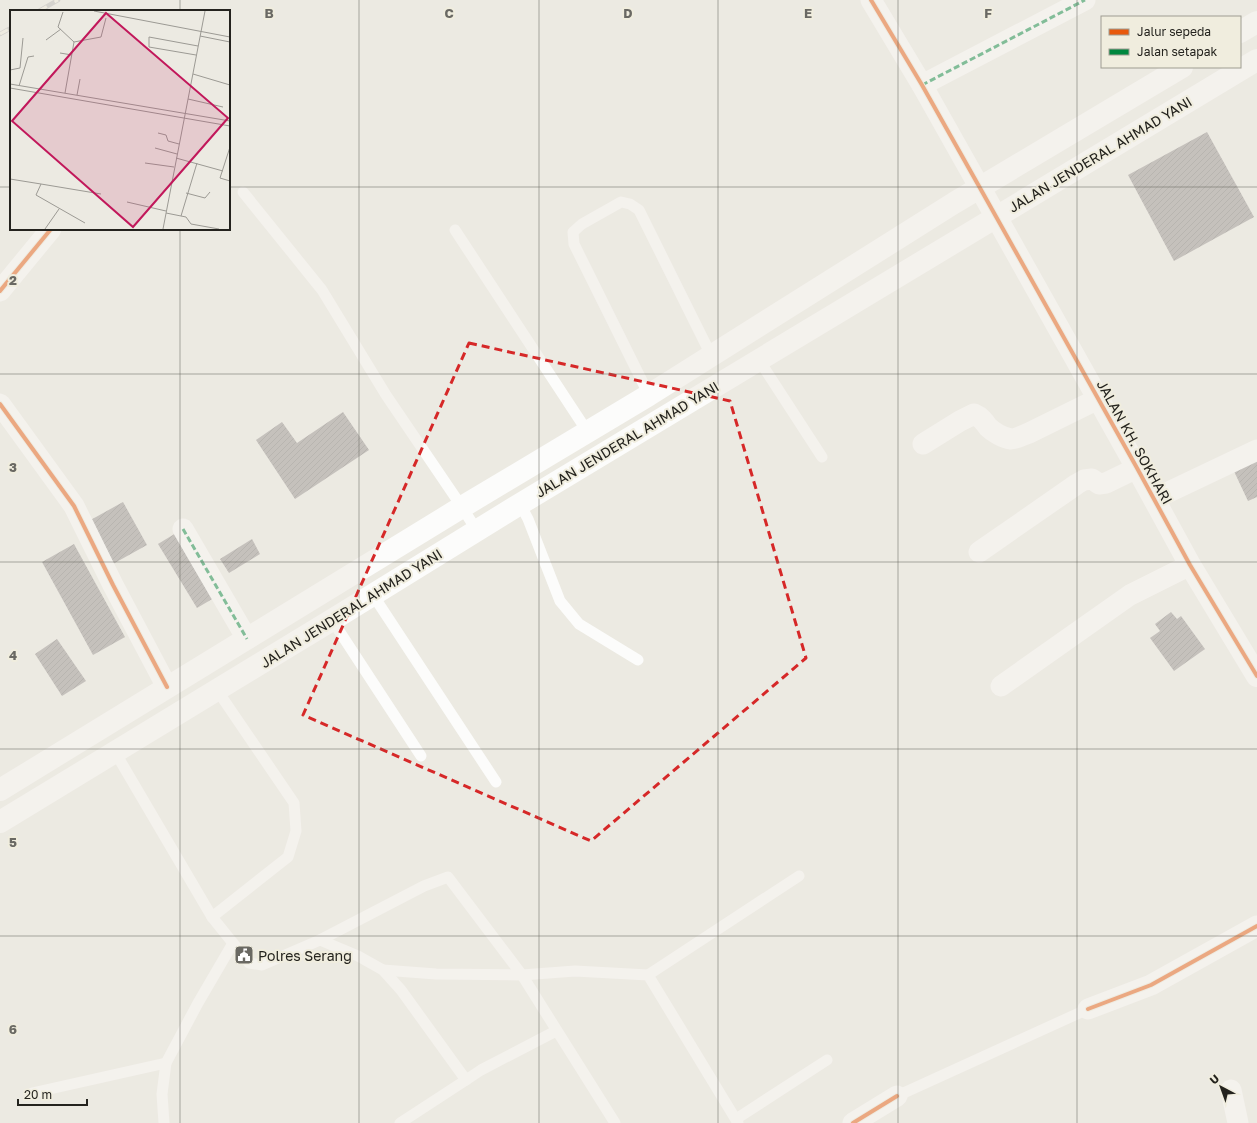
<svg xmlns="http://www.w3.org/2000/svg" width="1257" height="1123" font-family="'Golos Text',sans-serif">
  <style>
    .building { fill: url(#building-hatch) }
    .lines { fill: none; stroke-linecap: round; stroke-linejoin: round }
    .service { stroke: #fcfcfb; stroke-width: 11 }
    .minor { stroke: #fcfcfb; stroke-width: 21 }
    .tertiary { stroke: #fcfcfb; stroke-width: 22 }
    .secondary { stroke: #fcfcfb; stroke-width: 22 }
    .rail-casing { stroke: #b9b9b7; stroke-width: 4.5 }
    .rail { stroke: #f0edde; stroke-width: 3; stroke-dasharray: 9; stroke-linecap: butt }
    .quiet { stroke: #00873e; stroke-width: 3; stroke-dasharray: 6 3; stroke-linecap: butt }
    .cycleway-casing { stroke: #f0edde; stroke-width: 6 }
    .cycleway { stroke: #e8590c; stroke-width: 4 }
    .marked { fill: none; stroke: #d62828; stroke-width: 3; stroke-dasharray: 8 5; stroke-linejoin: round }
    .grid { fill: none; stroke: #6a6963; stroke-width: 1; stroke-opacity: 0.55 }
    .labels { text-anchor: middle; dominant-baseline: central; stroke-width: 4; stroke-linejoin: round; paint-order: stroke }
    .street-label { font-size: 14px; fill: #24231e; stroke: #f0edde }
    .poi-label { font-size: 14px; fill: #24231e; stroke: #f0edde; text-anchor: start }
    .inset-road { fill: none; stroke: #9c9a94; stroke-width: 1 }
    .view { fill: #c2185b; fill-opacity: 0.15; stroke: #c2185b; stroke-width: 2 }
    .inset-edge { fill: none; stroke: #24231e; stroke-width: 2 }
    .grid-label { font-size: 13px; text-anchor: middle; font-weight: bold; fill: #6a6963; stroke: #f0edde; stroke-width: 4; stroke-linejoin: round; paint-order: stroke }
  </style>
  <defs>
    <pattern id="building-hatch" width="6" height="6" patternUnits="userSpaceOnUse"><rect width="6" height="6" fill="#94918f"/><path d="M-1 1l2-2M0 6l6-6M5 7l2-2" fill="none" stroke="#797674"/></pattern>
  </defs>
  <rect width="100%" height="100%" fill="#eceae2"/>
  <g class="building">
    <polygon points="1207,132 1254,217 1174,261 1128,175"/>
    <polygon points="343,412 369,450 295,499 256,440 282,422 297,443"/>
    <polygon points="1257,456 1257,497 1248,501 1232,467"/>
    <polygon points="123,502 147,545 111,565 87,522"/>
    <polygon points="181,530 219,595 197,608 158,544"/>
    <polygon points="252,539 260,554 229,573 220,559"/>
    <polygon points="74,544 125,637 93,655 42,562"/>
    <polygon points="1171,612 1177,619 1181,616 1205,649 1174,671 1150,638 1160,631 1155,624"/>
    <polygon points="57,639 86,681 62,696 35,654"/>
  </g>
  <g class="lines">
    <g class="service">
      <polyline points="243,192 322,290 386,395 462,507 477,531"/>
      <polyline points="455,230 587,431"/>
      <polyline points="759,360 822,457"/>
      <polyline points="649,395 574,244 573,232 582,224 621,202 630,204 639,210 711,355"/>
      <polyline points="520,504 528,519 560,601 579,624 638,660"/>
      <polyline points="373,595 496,782"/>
      <polyline points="332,620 421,756"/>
      <polyline points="115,752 212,917 249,963 262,965 320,940 358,956 383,970 401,990 466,1080 481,1070 556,1031"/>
      <polyline points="212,917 288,857 296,831 294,803 217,690"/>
      <polyline points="320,940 424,886 448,877 522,975 615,1123"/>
      <polyline points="383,970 436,974 522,975 575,971 648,975 738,1123"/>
      <polyline points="648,975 799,876"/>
      <polyline points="32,1093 166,1063"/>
      <polyline points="897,1096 1088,1009"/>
      <polyline points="736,1119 827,1060"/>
      <polyline points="164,1123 162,1094 166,1063 198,1003 233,943"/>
      <polyline points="400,1123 466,1080"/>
    </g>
    <g class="minor">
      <polyline points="871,0 922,85 980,188"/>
      <polyline points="922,85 1085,0"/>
      <polyline points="0,291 51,229"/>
      <polyline points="0,404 74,506 113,585 167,687"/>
      <path d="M923 444 960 421 974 414C981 417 984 421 988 427 993 432 1003 438 1011 439 1016 439 1024 435 1029 433L1098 399"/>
      <polyline points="1154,499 1257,450"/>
      <polyline points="183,529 247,639"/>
      <polyline points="979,552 1077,484 1084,480 1092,479 1099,484 1106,483 1137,468"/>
      <polyline points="1001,686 1130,595 1190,565"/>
      <polyline points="1088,1009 1151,985 1257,926"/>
      <polyline points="1231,1090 1238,1123"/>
      <polyline points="853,1123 897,1096"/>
    </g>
    <polyline class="tertiary" points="980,188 1137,468 1190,565 1257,676"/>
    <g class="secondary">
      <polyline points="1240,32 1257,22"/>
      <polyline points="0,790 462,507 649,395 954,203 1182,67"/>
      <polyline points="0,822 332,620 520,504 1257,60"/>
    </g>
    <g class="rail-casing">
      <g id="rail">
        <polyline points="39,11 58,0"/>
        <polyline points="0,34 11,28"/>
      </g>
    </g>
    <use href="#rail" class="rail"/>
    <g class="quiet">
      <polyline points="922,85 1085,0"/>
      <polyline points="183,529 247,639"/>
    </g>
    <g class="cycleway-casing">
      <g id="cycleway">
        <polyline points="871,0 922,85 980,188 1137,468 1190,565 1257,676"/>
        <polyline points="0,291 51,229"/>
        <polyline points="0,404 74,506 113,585 167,687"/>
        <polyline points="1088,1009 1151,985 1257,926"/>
        <polyline points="853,1123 897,1096"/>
      </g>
    </g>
    <use href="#cycleway" class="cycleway"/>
  </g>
  <path d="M0 0H1257V1123H0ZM469 343 730 401 806 658 591 841 303 715Z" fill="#eceae2" fill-opacity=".55" fill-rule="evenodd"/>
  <path class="marked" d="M469 343 730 401 806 658 591 841 303 715Z"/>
  <path class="grid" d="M180 0V11M359 0V1123M539 0V1123M718 0V1123M898 0V1123M1077 0V1123M0 187H11M229 187H1257M180 229V1123M0 374H1257M0 562H1257M0 749H1257M0 936H1257"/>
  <defs>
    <g id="civic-square" transform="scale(1)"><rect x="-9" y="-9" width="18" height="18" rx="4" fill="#6a6963" stroke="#f0edde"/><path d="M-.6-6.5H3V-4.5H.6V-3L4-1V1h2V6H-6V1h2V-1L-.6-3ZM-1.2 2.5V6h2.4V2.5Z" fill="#fff"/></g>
  </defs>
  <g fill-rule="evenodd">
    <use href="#civic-square" x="244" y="955"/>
  </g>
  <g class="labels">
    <g class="street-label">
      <text transform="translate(1100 154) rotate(-31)">JALAN JENDERAL AHMAD YANI</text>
      <text transform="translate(627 439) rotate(-31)">JALAN JENDERAL AHMAD YANI</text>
      <text transform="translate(1135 442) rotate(61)">JALAN KH. SOKHARI</text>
      <text transform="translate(351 608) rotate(-32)">JALAN JENDERAL AHMAD YANI</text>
    </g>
    <g class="poi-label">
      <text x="258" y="955">Polres Serang</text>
    </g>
  </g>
  <g transform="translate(10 10)">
    <rect width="220" height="220" fill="#eceae2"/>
    <path class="inset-road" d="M84 1 220 27M53 2 48 17 64 32 55 83M190 26 220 32M36 30 51 19M64 32 91 27 96 8M50 43 62 45M186 45 139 37V27L188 36M0 60 10 58 13 28M183 64 220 75M0 74 220 111M9 76 18 47 24 46M0 78 220 116M67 85 70 69M178 89 213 97M148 123 156 125 158 131 169 134M220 137 210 168 220 171M145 138 167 144M166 148 213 161M135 153 164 157M0 169 31 174 26 185 75 213M31 174 91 184M176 183 195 188 200 182M117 192 156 201M156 203 176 207 181 214 209 219M171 206 187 153M35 219 49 199M153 219 195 1"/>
    <path class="view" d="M96 3 218 108 123 217 2 111Z"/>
    <rect width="220" height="220" class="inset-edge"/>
  </g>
  <g class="grid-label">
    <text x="269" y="18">B</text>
    <text x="449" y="18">C</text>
    <text x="628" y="18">D</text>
    <text x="808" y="18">E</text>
    <text x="988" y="18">F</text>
    <text x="13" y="285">2</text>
    <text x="13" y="472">3</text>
    <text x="13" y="660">4</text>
    <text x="13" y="847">5</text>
    <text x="13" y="1034">6</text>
  </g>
  <rect x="1101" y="16" width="140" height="52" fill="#f0edde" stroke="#9e9c91"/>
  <rect x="1109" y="29" width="20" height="6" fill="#e8590c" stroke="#9e9c91"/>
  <text x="1137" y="36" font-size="12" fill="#24231e">Jalur sepeda</text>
  <rect x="1109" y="49" width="20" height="6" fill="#00873e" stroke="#9e9c91"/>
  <text x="1137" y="56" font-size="12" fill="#24231e">Jalan setapak</text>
  <g transform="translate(1221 1087) rotate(319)" stroke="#f0edde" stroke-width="3" paint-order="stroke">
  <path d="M0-3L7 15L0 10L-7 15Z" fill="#24231e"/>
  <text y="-6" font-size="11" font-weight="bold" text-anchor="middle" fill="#24231e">U</text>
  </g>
  <path d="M18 1099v6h69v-6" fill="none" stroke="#24231e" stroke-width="2"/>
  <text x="24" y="1099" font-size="12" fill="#24231e" stroke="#f0edde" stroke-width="3" paint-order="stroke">20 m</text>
</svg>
